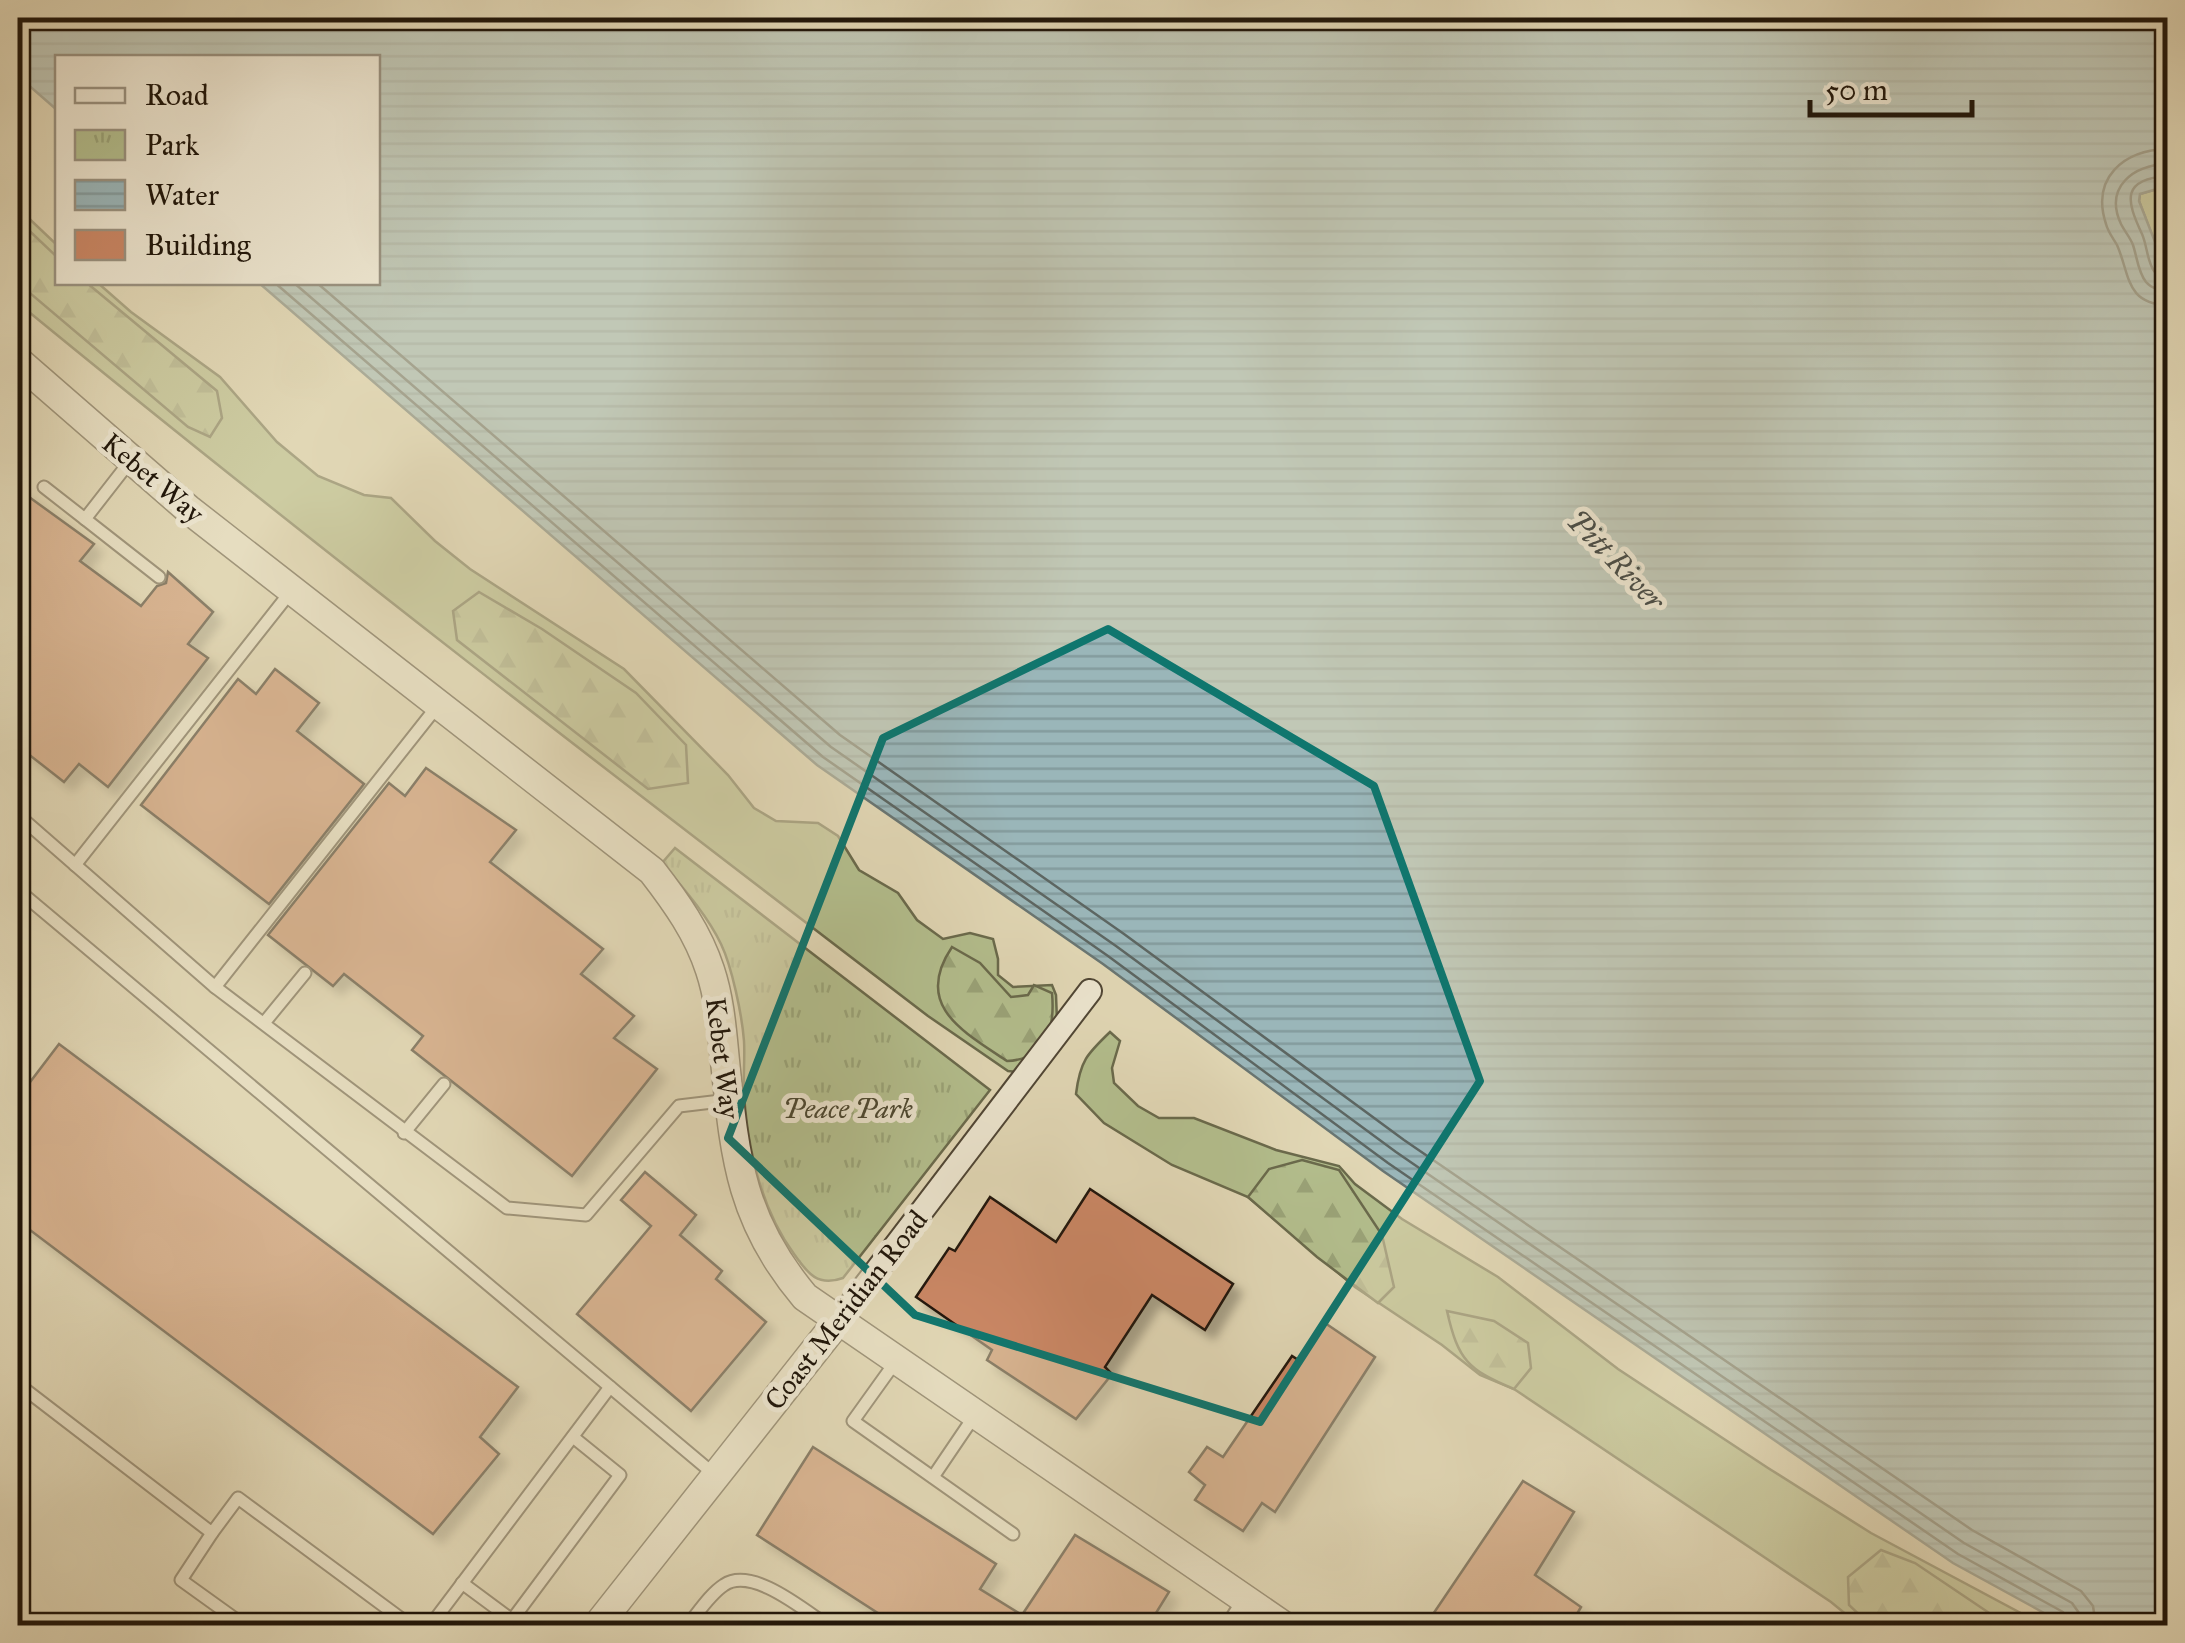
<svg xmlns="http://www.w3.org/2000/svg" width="2185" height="1643" font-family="'IM FELL Great Primer',serif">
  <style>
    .green { fill: #b3be8d; stroke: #6a6a4c; stroke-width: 2.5 }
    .forest { fill: url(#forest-firs); stroke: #6a6a4c; stroke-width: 2.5 }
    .park { fill: url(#park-tufts); stroke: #6a6a4c; stroke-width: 2.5 }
    .water { fill: url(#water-rules); stroke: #697673; stroke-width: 2.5 }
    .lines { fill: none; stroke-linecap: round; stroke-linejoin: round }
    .shore { stroke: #5d6662; stroke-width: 2.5 }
    .building { fill: #ca8765; stroke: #20160a; stroke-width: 2.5; filter: url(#shadow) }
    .service-casing { stroke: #504635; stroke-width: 15 }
    .minor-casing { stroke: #504635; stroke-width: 26 }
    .tertiary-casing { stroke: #504635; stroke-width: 31 }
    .service { stroke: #ece5cf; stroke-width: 11 }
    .minor { stroke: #ece5cf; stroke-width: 22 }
    .tertiary { stroke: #ece5cf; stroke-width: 28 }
    .marked { fill: none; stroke: #0f766e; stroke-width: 8; stroke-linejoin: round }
    .labels { text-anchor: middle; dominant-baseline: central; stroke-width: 10; stroke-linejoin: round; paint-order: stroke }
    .street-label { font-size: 28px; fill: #20160a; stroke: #ece5cf }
    .park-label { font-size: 28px; font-style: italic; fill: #4c4831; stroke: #ece5cf }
    .water-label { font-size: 30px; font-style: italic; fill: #4b4e47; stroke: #ece5cf }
  </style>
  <defs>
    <pattern id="forest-firs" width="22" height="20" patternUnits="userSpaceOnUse" patternTransform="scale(2.5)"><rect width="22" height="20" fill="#b3be8d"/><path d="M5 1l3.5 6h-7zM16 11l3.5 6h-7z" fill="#9aa378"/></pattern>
    <pattern id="park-tufts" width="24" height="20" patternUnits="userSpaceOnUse" patternTransform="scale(2.5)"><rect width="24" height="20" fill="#b3be8d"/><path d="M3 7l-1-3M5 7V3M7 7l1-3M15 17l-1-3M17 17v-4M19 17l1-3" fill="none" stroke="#9aa378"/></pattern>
    <pattern id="water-rules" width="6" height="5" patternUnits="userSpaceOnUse" patternTransform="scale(2.5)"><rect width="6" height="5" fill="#9ab6b9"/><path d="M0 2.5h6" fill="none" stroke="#849c9e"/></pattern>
    <filter id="shadow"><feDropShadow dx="9" dy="9" stdDeviation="5" flood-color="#0004"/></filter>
  </defs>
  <rect width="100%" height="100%" fill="#e1d7b5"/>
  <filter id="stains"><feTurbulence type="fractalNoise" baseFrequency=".002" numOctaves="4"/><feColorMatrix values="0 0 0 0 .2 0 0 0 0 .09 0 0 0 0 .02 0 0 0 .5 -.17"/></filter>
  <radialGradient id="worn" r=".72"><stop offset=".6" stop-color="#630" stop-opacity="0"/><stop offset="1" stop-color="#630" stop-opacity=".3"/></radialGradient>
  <g class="green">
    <polygon points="2167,186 2167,275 2139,201 2140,194"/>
    <path d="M18 208 57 245 58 282 98 283 131 312 220 377 277 442 318 476 364 495 391 498 435 541 470 569 624 669 728 775 754 808 776 821 818 823 838 836 859 870 898 893 917 920 943 939 970 933 993 939 998 959V975L1013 987 1052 985 1056 995 1057 1021 1017 1072 1008 1071 928 1016C622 782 316 548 18 303Z"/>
    <path d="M1110 1032 1120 1041 1112 1068 1114 1083 1138 1106 1159 1118H1194L1276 1150 1339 1166 1355 1184 1402 1219 1498 1277 1618 1369 1768 1468 1871 1533 2043 1625H1859L1831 1602 1514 1389 1480 1375 1442 1345 1355 1287 1248 1197 1172 1165 1104 1123 1076 1094C1080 1061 1087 1054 1110 1032Z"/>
  </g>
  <g class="forest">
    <polygon points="18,220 57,257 58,282 87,283 217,391 222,418 210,437 188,427 18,283"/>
    <polygon points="479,592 542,629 636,693 686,745 688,783 648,789 457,640 453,611"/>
    <path d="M952 947 980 963 1011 997 1028 995 1034 985 1052 993C1055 1027 1048 1059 1007 1061 962 1031 913 1005 952 947Z"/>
    <polygon points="1302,1160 1339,1170 1382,1235 1394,1287 1378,1303 1317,1257 1248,1197 1269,1169"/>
    <path d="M1447 1311 1494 1321 1528 1343 1531 1368 1514 1389C1468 1370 1458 1360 1447 1311Z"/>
    <polygon points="1881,1550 1915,1563 2007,1625 1870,1625 1849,1605 1848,1577"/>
  </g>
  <path class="park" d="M675 848 990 1090 843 1278C818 1287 808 1274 794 1254 761 1209 748 1150 744 1095 743 1077 745 1059 744 1041 742 1015 732 967 721 944 707 915 683 888 662 863Z"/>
  <polygon class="water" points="18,18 2167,18 2167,186 2140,194 2139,201 2168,275 2167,1625 2066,1625 1953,1563 1383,1171 1103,964 817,765 259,283 378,282 378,58 58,58 57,110 18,76"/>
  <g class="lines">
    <g class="shore">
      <path d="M2168 149C2123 150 2091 178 2106 224 2108 232 2113 238 2117 245 2130 274 2125 304 2168 305"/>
      <path d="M2168 164C2133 165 2104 187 2121 224 2125 232 2130 237 2133 245 2137 257 2138 272 2146 282 2152 289 2159 290 2168 290"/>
      <path d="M2168 176C2121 179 2126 200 2142 234 2147 245 2147 261 2154 271 2159 278 2160 277 2168 278"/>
      <polyline points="274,282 823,757 1108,956 1388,1163 1958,1554 2063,1612 2069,1626"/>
      <polyline points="293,282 831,747 1116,946 1396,1152 1964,1543 2072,1603 2079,1613 2081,1626"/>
      <polyline points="316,282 840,735 1124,934 1404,1140 1972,1530 2081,1591 2093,1606 2096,1626"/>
    </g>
  </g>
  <g class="building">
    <polygon points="18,489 94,544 80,561 141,606 157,586 166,583 168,572 213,612 188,644 208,658 108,787 79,764 64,782 18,746"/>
    <polygon points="275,669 319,703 297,731 364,784 269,904 141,805 238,679 256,694"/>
    <polygon points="426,768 516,830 490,862 603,949 581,974 634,1016 614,1038 657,1069 572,1176 412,1050 423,1036 344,974 333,986 268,935 389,783 405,796"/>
    <polygon points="59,1044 518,1387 480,1437 499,1454 433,1534 18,1221 18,1098"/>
    <polygon points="645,1172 696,1215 680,1235 722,1271 716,1279 766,1322 691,1411 577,1314 651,1226 621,1200"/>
    <polygon points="1090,1189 1233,1284 1205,1330 1152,1295 1105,1367 1112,1374 1076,1419 987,1360 992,1350 916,1297 949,1248 955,1251 990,1197 1056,1242"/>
    <polygon points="1325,1323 1375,1357 1275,1512 1262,1503 1243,1531 1195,1500 1205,1485 1189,1472 1207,1447 1223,1457 1292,1356 1300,1361"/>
    <polygon points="813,1447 996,1564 980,1589 1022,1615 1075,1535 1169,1592 1148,1626 898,1626 757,1535"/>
    <polygon points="1523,1481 1574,1512 1535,1575 1581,1607 1570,1626 1425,1626"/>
  </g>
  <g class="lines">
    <g class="service-casing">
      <g id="service">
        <polyline points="131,460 85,519 159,577"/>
        <polyline points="44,487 85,519"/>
        <polyline points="439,704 215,987 507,1208 586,1215 679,1106 729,1100"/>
        <polyline points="18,815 215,987"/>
        <polyline points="75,865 292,590"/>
        <polyline points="18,890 715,1475"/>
        <polyline points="264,1023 305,973"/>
        <polyline points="404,1133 444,1084"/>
        <polyline points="896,1361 853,1421 1013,1534"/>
        <polyline points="18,1384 212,1533 238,1498 411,1626"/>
        <polyline points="933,1477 975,1415"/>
        <polyline points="212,1533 181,1580 245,1626"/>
        <polyline points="462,1583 512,1620 620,1475 573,1437"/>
        <polyline points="430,1626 610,1387"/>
        <path d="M687 1626C698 1613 710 1594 724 1585 752 1566 804 1610 828 1626"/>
      </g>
    </g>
    <g class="minor-casing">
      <g id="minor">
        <polyline points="838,1321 1090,991"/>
        <polyline points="1233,1626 1248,1602"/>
      </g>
    </g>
    <g class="tertiary-casing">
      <g id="tertiary">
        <path d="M18 361 188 509 652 871C676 902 698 933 710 970 720 1000 722 1031 725 1061 735 1157 740 1220 805 1297L1284 1626"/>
        <polyline points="597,1626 838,1321"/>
      </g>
    </g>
    <use href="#service" class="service"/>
    <use href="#minor" class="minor"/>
    <use href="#tertiary" class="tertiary"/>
  </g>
  <path d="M0 0H2185V1643H0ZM1108 629 1374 786 1480 1081 1260 1422 915 1315 728 1138 883 738Z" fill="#e1d7b5" fill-opacity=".55" fill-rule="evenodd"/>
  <path class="marked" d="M1108 629 1374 786 1480 1081 1260 1422 915 1315 728 1138 883 738Z"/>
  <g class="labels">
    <g class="street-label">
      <text transform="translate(153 478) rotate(40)">Kebet Way</text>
      <text transform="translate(723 1058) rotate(83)">Kebet Way</text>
      <text transform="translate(846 1310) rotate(-52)">Coast Meridian Road</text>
    </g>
    <g class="park-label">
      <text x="848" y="1108">Peace Park</text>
    </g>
    <g class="water-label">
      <text transform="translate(1616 560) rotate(46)">Pitt River</text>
    </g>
  </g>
  <rect width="2185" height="1643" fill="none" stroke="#e1d7b5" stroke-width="60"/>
  <rect x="20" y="20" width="2145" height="1603" fill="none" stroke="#20160a" stroke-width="5"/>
  <rect x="30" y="30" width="2125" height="1583" fill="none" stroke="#20160a" stroke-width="2.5"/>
  <rect x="55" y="55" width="325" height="230" fill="#ece5cf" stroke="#9a9280" stroke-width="2.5"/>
  <rect x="75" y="88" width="50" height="15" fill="#ece5cf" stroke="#9a9280" stroke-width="2.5"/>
  <text x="145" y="105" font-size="30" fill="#20160a">Road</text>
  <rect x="75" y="130" width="50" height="30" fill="url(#park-tufts)" stroke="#9a9280" stroke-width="2.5"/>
  <text x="145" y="155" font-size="30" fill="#20160a">Park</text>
  <rect x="75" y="180" width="50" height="30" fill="url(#water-rules)" stroke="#9a9280" stroke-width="2.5"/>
  <text x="145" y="205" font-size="30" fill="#20160a">Water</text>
  <rect x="75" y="230" width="50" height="30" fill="#ca8765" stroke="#9a9280" stroke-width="2.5"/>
  <text x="145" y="255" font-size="30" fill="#20160a">Building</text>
  <path d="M1810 100v15h162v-15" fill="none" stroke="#20160a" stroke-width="5"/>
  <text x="1825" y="100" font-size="30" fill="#20160a" stroke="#ece5cf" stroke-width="8" paint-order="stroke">50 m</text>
  <rect width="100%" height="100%" filter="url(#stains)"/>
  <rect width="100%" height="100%" fill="url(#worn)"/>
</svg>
